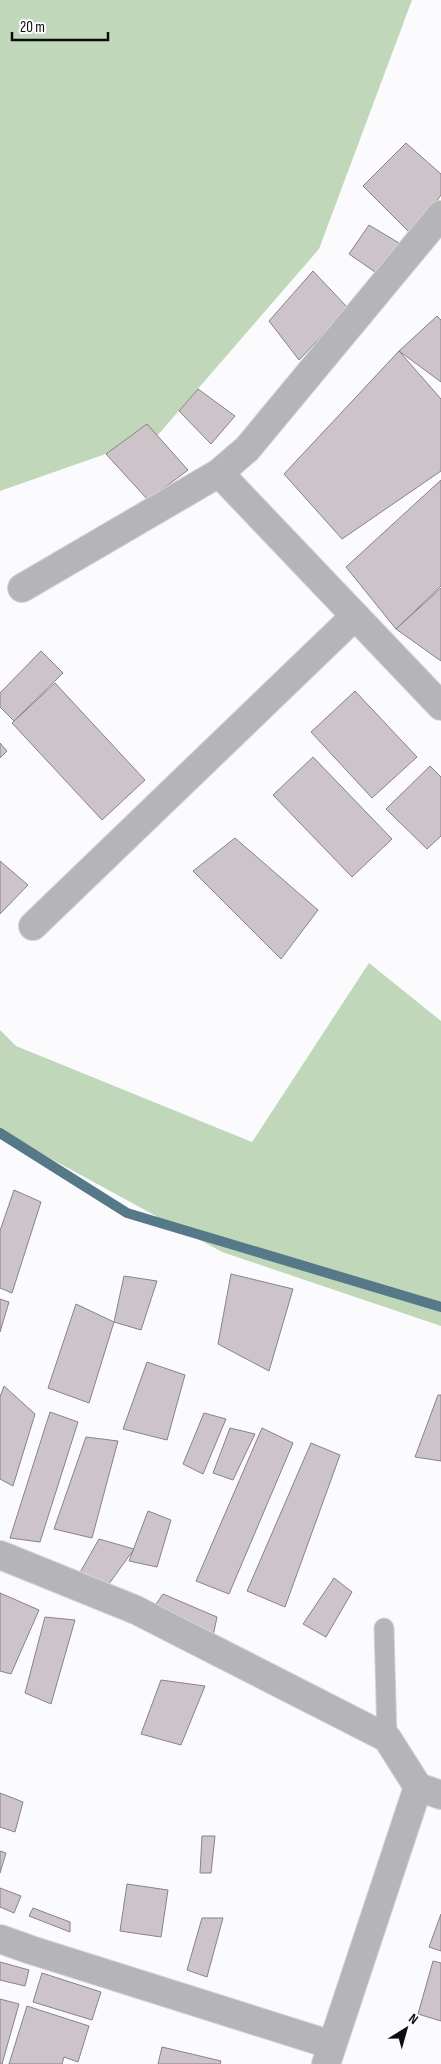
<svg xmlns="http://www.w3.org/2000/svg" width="441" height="2064" font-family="'Sofia Sans Condensed',sans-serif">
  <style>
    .green { fill: #c1d7ba }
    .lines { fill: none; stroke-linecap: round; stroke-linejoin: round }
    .stream { stroke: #557989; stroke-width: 10 }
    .building { fill: #ccc4c8; stroke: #898286 }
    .lane-casing { stroke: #d5d5d8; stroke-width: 21 }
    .street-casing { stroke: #d5d5d8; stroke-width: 30 }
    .lane { stroke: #b5b4b7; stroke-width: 19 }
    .street { stroke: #b5b4b7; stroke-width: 28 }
  </style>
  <rect width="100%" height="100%" fill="#fbfbfe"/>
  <g class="green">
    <polygon points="0,0 412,0 319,249 157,436 0,491"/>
    <polygon points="369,963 441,1021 441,1326 222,1252 0,1131 0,1030 16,1046 252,1142"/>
  </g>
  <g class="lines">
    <polyline class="stream" points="0,1133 127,1213 441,1307"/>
  </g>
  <g class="building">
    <polygon points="406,143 441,174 441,195 412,235 363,186"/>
    <polygon points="369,225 399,243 378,274 349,254"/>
    <polygon points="313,271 348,308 299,360 269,321"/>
    <polygon points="437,316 441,320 441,382 399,351"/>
    <polygon points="399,351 441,399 441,471 342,539 284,474"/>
    <polygon points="198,389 235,416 211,444 179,411"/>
    <polygon points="147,424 188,470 148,500 106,454"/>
    <polygon points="441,480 441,586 396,629 346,567"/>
    <polygon points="441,588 441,661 396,629"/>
    <polygon points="41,651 63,673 14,721 0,707 0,693"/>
    <polygon points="55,683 145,780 102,820 12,723"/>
    <polygon points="355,691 417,757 372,798 311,732"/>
    <polygon points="0,743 7,751 0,758"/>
    <polygon points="313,757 392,839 352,877 273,795"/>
    <polygon points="430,766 441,777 441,836 427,849 386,809"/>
    <polygon points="235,838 318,910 281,959 193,871"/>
    <polygon points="0,861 28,885 0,914"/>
    <polygon points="14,1190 41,1202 12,1293 0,1288 0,1231"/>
    <polygon points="231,1274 293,1289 269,1371 218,1344"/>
    <polygon points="124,1276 157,1281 141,1330 114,1322"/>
    <polygon points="0,1299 9,1302 0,1332"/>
    <polygon points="76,1304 114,1322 89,1403 48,1388"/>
    <polygon points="147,1362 185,1375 167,1440 123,1429"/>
    <polygon points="4,1386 35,1414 13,1486 0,1479 0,1397"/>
    <polygon points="438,1395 441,1395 441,1461 415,1457"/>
    <polygon points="50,1412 78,1422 40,1542 10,1538"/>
    <polygon points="204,1413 226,1419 203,1474 183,1464"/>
    <polygon points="230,1428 255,1434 233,1480 213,1473"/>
    <polygon points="262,1428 293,1443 229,1594 196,1581"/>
    <polygon points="86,1437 118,1441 92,1538 54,1529"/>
    <polygon points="311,1443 340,1455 285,1607 247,1591"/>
    <polygon points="148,1511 171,1520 157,1567 129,1561"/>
    <polygon points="99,1539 134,1549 106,1588 78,1576"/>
    <polygon points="334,1578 352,1592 326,1637 303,1624"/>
    <polygon points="0,1593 39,1610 11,1674 0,1671"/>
    <polygon points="163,1594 217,1617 213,1636 154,1607"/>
    <polygon points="45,1617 75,1620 51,1704 25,1693"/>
    <polygon points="161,1680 205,1686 181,1745 141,1734"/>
    <polygon points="0,1793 23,1802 15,1832 0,1827"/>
    <polygon points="202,1836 215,1836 211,1873 200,1873"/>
    <polygon points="0,1851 6,1853 0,1873"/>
    <polygon points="127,1884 168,1890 161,1937 120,1931"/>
    <polygon points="0,1888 21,1896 14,1913 0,1907"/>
    <polygon points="33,1908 70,1922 70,1932 29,1916"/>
    <polygon points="441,1914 441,1951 429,1947"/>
    <polygon points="202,1918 223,1918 207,1977 187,1970"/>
    <polygon points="433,1961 441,1963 441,2021 418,2014"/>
    <polygon points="0,1962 29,1970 25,1986 0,1980"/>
    <polygon points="42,1973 101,1992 92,2020 33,2002"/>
    <polygon points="0,1999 19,2004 2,2064 0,2064"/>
    <polygon points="27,2006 89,2026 78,2062 64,2057 62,2064 9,2064"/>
    <polygon points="162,2047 221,2061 220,2064 158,2064"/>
  </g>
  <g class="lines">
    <g class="lane-casing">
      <polyline id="lane" points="384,1628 387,1738"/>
    </g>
    <g class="street-casing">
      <g id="street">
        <polyline points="219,473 441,706"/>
        <polyline points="22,588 219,473 247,449 441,215"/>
        <polyline points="33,926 354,617"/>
        <polyline points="0,1555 136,1610 387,1738 418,1787 441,1795"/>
        <polyline points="0,1939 31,1950 332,2045"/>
        <polyline points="326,2064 418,1787"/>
      </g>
    </g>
    <use href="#lane" class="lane"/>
    <use href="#street" class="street"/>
  </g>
  <g transform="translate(406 2029) rotate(37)" stroke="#fbfbfe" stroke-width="4" paint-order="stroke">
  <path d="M0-4L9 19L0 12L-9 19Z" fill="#0c0c0f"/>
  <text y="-8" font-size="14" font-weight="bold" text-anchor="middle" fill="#0c0c0f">N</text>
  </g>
  <path d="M12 32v8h96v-8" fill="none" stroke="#0c0c0f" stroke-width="2.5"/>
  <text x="20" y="32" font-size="15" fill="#0c0c0f" stroke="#fbfbfe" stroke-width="4" paint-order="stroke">20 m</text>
</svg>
